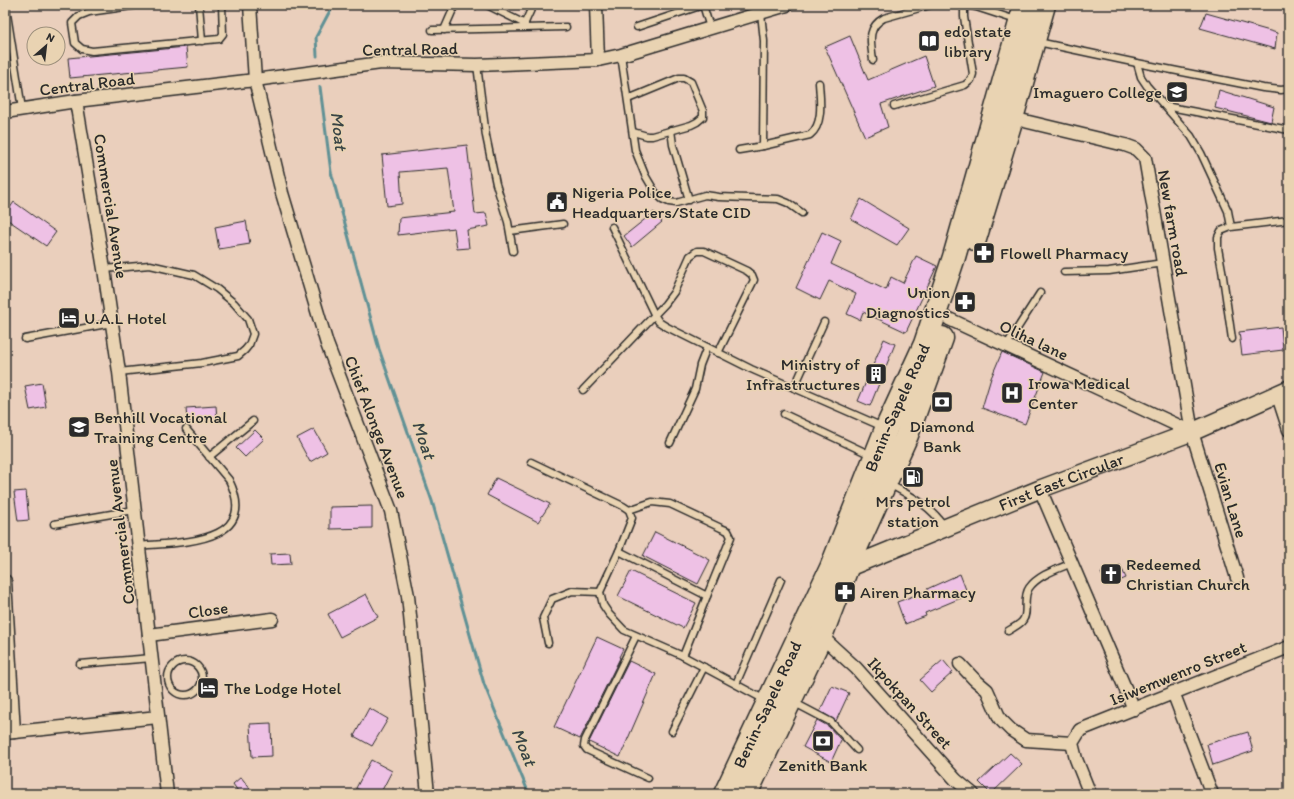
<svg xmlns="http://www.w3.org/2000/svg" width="1294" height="799" font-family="Itim,sans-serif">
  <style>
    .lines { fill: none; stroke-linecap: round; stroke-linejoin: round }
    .stream { stroke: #609195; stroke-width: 3 }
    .building { fill: #eec1e5; stroke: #2b2b2b }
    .lane-casing { stroke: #2b2b2b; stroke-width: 9 }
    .street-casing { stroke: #2b2b2b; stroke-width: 15 }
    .secondary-casing { stroke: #2b2b2b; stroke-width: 20 }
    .highway-casing { stroke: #2b2b2b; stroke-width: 25 }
    .lane { stroke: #e9d3b2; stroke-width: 6 }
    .street { stroke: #e9d3b2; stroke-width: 12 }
    .secondary { stroke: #e9d3b2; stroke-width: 17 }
    .highway { stroke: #e9d3b2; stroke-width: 22 }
    .labels { text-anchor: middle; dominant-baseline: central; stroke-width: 3; stroke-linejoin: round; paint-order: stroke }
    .poi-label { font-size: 17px; fill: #2b2b2b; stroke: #e9d3b2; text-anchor: start }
    .street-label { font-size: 17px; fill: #2b2b2b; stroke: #e9d3b2 }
    .water-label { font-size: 18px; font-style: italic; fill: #384445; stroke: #e9d3b2 }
  </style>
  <rect width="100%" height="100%" fill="#eacfbc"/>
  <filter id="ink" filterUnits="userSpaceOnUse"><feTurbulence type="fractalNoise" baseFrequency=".025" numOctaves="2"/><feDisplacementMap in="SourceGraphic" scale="8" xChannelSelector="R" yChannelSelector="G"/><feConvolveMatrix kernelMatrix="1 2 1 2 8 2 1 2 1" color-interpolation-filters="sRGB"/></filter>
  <g filter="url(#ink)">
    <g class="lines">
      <g class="stream">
        <polyline points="317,56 316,37 333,5"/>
        <polyline points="320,87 331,172 379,349 432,501 484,684 529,794"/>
      </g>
    </g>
    <g class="building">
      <polygon points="1206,13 1277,33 1275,49 1200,28"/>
      <polygon points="850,36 868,80 924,56 934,86 881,104 888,127 865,137 825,47"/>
      <polygon points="186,47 188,67 70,78 68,58"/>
      <polygon points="1219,90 1274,107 1271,122 1215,108"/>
      <polygon points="467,145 475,214 486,213 489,226 467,230 469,248 457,249 454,228 398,235 399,218 454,212 448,168 400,172 402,204 387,206 382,155"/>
      <polygon points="861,199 909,228 897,245 851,219"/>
      <polygon points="14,202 56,232 46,246 5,218 5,215"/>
      <polygon points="654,212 662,222 632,247 624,236"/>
      <polygon points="246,221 250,244 219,249 215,227"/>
      <polygon points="822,232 841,241 831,264 886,290 891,277 903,283 916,256 937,266 906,332 863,312 860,320 847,314 856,294 829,281 820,300 796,288"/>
      <polygon points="1281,327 1283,350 1242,355 1239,332"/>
      <polygon points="884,339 895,344 870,406 858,401"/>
      <polygon points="1002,352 1045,372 1025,424 982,408 991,378"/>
      <polygon points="42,383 46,407 30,410 25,386"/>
      <polygon points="216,406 217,420 187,422 186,408"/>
      <polygon points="314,429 327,452 310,462 297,438"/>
      <polygon points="255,430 264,439 245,457 236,448"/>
      <polygon points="496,478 550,504 538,522 487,495"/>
      <polygon points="26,491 29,520 18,521 14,492"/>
      <polygon points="372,506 372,528 330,529 330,507"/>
      <polygon points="655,532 710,560 698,584 643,556"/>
      <polygon points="290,553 291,564 271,565 270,554"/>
      <polygon points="1120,565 1126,578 1107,586 1101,573"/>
      <polygon points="631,571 696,603 683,628 618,596"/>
      <polygon points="960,574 968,595 925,613 926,616 905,624 897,602 927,591 927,589"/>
      <polygon points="366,594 378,617 340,637 328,614"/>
      <polygon points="597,637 623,649 619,657 620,658 580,739 554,727"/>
      <polygon points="943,660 953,672 931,692 920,680"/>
      <polygon points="629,661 656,674 620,757 589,742"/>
      <polygon points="832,686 849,693 836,721 820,711"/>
      <polygon points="369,708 388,719 372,746 354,736"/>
      <polygon points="817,720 828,726 841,740 831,762 803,747"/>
      <polygon points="271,723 272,756 252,757 250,724"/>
      <polygon points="1248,732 1253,751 1213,765 1207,744"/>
      <polygon points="1010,753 1022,764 991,794 979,782"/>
      <polygon points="371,760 392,771 380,794 368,794 356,788"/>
      <polygon points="241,777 254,794 240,794 233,784"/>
    </g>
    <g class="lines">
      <g class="lane-casing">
        <g id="lane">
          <polyline points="139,5 89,12 79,16 72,23 75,43 82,49 92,51 219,39 223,34 222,5"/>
          <polyline points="199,5 202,41"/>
          <polyline points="487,5 525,24"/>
          <polyline points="703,5 710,28"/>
          <polyline points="964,5 976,7 1016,20"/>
          <polyline points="6,8 22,109"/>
          <polyline points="761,13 764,41 763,146"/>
          <polyline points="523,27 533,5"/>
          <polyline points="637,27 703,5"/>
          <polyline points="432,30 566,27"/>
          <polyline points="444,30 455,5"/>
          <polyline points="1038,42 1137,63 1263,88 1281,90 1289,89"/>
          <polyline points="621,55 635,150 645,175 655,192 662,199 669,202 676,203 705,195 719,197 778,199 788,203 802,213"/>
          <path d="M873 60C871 43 866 28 884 18L930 5"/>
          <polyline points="1137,63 1141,77 1147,86 1191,136 1201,153 1228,211 1231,227"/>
          <polyline points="477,65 486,136 496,184 508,222 513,251"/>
          <polyline points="628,99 679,78 684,78 691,82 703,111 703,117 697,122 691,125 652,136 647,136 633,132"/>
          <polyline points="894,106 965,85 971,80 973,74 964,17 964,5"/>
          <polyline points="1165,106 1289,130"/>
          <polyline points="671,130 673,145 689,200"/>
          <path d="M739 150 763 146 810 135C824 124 820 99 819 83"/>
          <polyline points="612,227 655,316 659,322 667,327 751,369 883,427"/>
          <polyline points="510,231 563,224"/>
          <polyline points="104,269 150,265 194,275 217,289 234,303 248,319 253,334 249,345 245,350 238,356 202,363 119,372"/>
          <polyline points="1064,272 1109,271 1163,263"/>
          <polyline points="25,339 112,323"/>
          <polyline points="1232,339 1222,270 1218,248 1218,237 1221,231 1231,227 1289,220"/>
          <polyline points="1006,346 1040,293"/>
          <polyline points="794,388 824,322"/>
          <polyline points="583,390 665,304 674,292 690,256 697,251 704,251 747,271 752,275 754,280 718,353"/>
          <polyline points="784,414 871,455"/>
          <polyline points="670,443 695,389 700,365 707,347"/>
          <polyline points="209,457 253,421"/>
          <polyline points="531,462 623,506 629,510 632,518 619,551 600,592 603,605 609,614 624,630 683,656 765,700"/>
          <path d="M889 484C911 496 930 505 944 526"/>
          <polyline points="54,524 134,510"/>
          <path d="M138 546C179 542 261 545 229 480L186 429"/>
          <polyline points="619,551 707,596 731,537 728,531 721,528 670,504 652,502 629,510"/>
          <path d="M1008 631C1012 628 1020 625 1023 620 1029 613 1022 598 1029 588 1038 575 1058 569 1072 563"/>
          <polyline points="636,636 585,740 584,746 587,750 648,778"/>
          <polyline points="548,643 543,618 552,599 572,591 600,592"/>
          <polyline points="683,656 707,596"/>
          <circle cx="185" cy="678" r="17"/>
          <polyline points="80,664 152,658"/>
          <polyline points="736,684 781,580"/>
          <polyline points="793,702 831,722 857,750"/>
          <polyline points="672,731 704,667"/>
        </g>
      </g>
      <g class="street-casing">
        <g id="street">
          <polyline points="250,5 255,80 282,193 327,344 391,511 408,596 428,794"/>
          <polyline points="596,5 598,60"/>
          <polyline points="76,101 104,269 119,372 167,794"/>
          <polyline points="5,112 76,101 255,80 381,63 477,65 598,60 621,55 787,5"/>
          <polyline points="1012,118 1125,145 1136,149 1145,158 1192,432 1237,578"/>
          <polyline points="949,319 1192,432"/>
          <polyline points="1277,393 1289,430"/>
          <polyline points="1040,489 1134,709"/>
          <polyline points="5,581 14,732"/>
          <polyline points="149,635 272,619"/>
          <polyline points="821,636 856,668 956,780 973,794"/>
          <polyline points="960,664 974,679 987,690 1000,719 1011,730 1026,740 1072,743"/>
          <polyline points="1173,692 1212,794"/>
          <polyline points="5,733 158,717"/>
          <polyline points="1090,794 1076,759 1072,743 1080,730 1289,647"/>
        </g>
      </g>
      <g class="secondary-casing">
        <g id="secondary">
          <path id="s1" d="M840 568H847L1040 489 1192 432 1289 389"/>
        </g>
      </g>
      <g class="highway-casing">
        <g id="highway">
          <polyline points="975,239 1012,118 1044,5"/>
          <path id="s2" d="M725 794 831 568 886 429 925 344 954 257 976 180 1025 5"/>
          <polyline points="746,794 821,636 847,568 907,435 942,338"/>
        </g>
      </g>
      <use href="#lane" class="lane"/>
      <use href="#street" class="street"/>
      <use href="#secondary" class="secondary"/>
      <use href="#highway" class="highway"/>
    </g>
  </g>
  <defs>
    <g id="library-square" transform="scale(1.15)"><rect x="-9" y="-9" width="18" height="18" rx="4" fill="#2b2b2b" stroke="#e9d3b2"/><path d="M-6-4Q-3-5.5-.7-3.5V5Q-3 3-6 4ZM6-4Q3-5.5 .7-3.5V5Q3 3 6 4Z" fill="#fff"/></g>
    <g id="university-square" transform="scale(1.15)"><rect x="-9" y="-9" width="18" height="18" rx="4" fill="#2b2b2b" stroke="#e9d3b2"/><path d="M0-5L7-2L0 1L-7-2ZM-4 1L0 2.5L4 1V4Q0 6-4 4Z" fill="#fff"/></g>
    <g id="civic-square" transform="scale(1.15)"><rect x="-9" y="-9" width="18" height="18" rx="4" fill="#2b2b2b" stroke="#e9d3b2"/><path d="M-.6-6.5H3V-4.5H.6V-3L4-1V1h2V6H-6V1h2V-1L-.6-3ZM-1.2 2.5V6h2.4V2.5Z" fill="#fff"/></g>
    <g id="pharmacy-square" transform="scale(1.15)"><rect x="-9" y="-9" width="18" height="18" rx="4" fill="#2b2b2b" stroke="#e9d3b2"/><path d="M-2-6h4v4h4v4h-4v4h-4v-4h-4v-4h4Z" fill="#fff"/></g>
    <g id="hotel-square" transform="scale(1.15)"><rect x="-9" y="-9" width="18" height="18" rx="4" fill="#2b2b2b" stroke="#e9d3b2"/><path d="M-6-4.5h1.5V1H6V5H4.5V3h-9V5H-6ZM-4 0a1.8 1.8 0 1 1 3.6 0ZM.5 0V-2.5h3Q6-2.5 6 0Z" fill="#fff"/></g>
    <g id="building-square" transform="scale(1.15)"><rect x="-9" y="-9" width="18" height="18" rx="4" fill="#2b2b2b" stroke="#e9d3b2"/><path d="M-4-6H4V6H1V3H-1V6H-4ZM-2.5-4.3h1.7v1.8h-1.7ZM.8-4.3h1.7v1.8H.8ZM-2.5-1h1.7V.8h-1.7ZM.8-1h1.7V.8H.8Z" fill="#fff"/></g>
    <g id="hospital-square" transform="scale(1.15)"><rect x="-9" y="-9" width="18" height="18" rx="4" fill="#2b2b2b" stroke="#e9d3b2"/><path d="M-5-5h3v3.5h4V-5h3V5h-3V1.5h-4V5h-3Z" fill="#fff"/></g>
    <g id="bank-square" transform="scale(1.15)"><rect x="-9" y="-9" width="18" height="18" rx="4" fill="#2b2b2b" stroke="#e9d3b2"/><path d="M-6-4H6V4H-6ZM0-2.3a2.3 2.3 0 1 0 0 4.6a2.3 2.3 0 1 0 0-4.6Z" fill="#fff"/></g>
    <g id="school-square" transform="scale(1.15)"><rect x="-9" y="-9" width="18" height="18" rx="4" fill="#2b2b2b" stroke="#e9d3b2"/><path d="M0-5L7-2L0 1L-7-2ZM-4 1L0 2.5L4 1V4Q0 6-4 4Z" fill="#fff"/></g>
    <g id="fuel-square" transform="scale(1.15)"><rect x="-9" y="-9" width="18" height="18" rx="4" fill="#2b2b2b" stroke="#e9d3b2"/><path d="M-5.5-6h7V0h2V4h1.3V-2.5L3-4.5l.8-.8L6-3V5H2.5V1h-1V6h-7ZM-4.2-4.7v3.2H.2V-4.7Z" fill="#fff"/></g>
    <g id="church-square" transform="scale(1.15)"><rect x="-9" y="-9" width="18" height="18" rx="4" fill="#2b2b2b" stroke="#e9d3b2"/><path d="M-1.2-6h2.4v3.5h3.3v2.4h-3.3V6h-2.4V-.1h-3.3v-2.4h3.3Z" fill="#fff"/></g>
  </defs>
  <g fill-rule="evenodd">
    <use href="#library-square" x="929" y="41"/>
    <use href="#university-square" x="1177" y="92"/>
    <use href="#civic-square" x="557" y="202"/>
    <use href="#pharmacy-square" x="984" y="253"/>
    <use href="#pharmacy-square" x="965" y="302"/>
    <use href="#hotel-square" x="69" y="318"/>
    <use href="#building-square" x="876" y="374"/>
    <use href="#hospital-square" x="1012" y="393"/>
    <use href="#bank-square" x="942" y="402"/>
    <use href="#school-square" x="79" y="427"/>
    <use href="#fuel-square" x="913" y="477"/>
    <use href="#church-square" x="1111" y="574"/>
    <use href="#pharmacy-square" x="845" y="592"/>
    <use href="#hotel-square" x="208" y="688"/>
    <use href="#bank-square" x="823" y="741"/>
  </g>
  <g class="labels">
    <g class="poi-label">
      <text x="944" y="31">edo state<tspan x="944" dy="20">library</tspan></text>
      <text x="1162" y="92" text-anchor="end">Imaguero College</text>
      <text x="572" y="192">Nigeria Police<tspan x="572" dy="20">Headquarters/State CID</tspan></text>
      <text x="1000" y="253">Flowell Pharmacy</text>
      <text x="950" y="292" text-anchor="end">Union<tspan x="950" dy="20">Diagnostics</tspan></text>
      <text x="84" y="318">U.A.L Hotel</text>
      <text x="860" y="364" text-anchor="end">Ministry of<tspan x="860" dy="20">Infrastructures</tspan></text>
      <text x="1028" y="383">Irowa Medical<tspan x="1028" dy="20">Center</tspan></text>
      <text x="94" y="417">Benhill Vocational<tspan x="94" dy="20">Training Centre</tspan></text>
      <text x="942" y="426" text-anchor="middle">Diamond<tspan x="942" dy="20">Bank</tspan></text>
      <text x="913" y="501" text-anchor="middle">Mrs petrol<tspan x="913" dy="20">station</tspan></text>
      <text x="1126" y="564">Redeemed<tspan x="1126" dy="20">Christian Church</tspan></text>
      <text x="860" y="592">Airen Pharmacy</text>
      <text x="224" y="688">The Lodge Hotel</text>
      <text x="823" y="765" text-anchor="middle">Zenith Bank</text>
    </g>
    <g class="street-label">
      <text transform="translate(410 49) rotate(-1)">Central Road</text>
      <text transform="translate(87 84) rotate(-7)">Central Road</text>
      <text transform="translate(111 206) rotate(81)">Commercial Avenue</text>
      <text transform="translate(1173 223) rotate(80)">New farm road</text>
      <text transform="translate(1034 340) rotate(25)">Oliha lane</text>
      <text stroke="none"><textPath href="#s2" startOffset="423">Benin-Sapele Road</textPath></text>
      <text transform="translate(377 427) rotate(69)">Chief Alonge Avenue</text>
      <text stroke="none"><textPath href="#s1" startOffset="238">First East Circular</textPath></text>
      <text transform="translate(1231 500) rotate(73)">Evian Lane</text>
      <text transform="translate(120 532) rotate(-97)">Commercial Avenue</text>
      <text transform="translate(208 610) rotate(-8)">Close</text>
      <text transform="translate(1178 673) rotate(-22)">Isiwemwenro Street</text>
      <text transform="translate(910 703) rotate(48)">Ikpokpan Street</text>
      <text stroke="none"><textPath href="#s2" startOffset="99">Benin-Sapele Road</textPath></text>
    </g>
    <g class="water-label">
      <text transform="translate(339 131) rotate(83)">Moat</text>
      <text transform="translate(424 440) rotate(71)">Moat</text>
      <text transform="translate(524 747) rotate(68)">Moat</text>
    </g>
  </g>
  <rect width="1294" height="799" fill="none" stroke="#e9d3b2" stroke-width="20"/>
  <rect x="10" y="10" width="1274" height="779" fill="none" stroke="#2b2b2b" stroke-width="1.5" filter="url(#ink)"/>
  <g transform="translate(46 46) rotate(28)"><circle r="19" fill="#e9d3b2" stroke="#9d907c"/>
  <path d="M0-3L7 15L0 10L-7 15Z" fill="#2b2b2b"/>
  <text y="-6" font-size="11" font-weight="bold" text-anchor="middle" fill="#2b2b2b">N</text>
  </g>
</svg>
